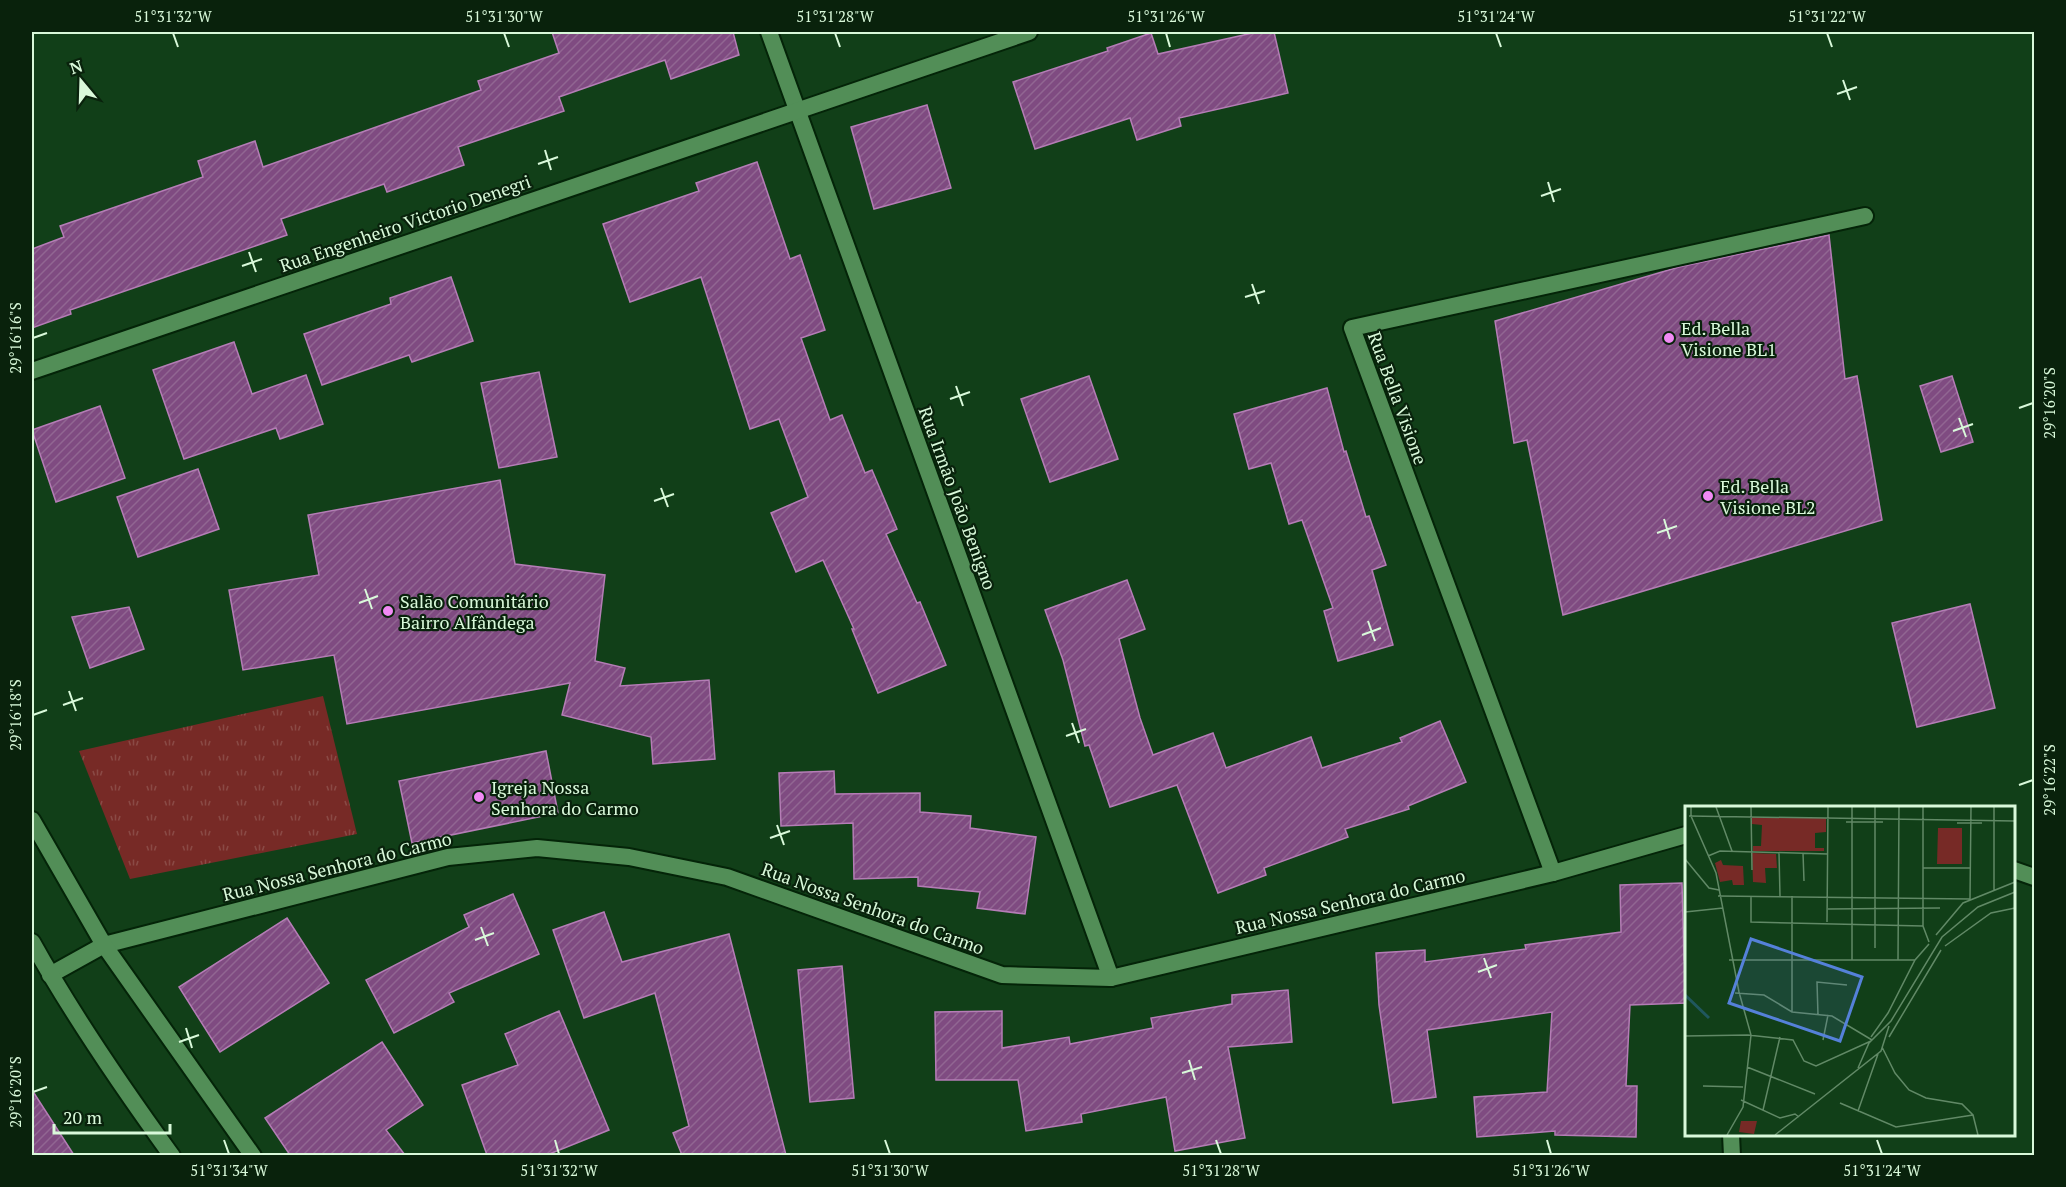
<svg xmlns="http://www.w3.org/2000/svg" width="2066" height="1187" font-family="'PT Serif',serif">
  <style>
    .grass { fill: url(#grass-tufts) }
    .building { fill: url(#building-hatch); stroke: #b57db6; stroke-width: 1.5 }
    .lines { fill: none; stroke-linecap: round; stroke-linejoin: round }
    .minor-casing { stroke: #042408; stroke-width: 20 }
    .secondary-casing { stroke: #042408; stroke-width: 20 }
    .minor { stroke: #528e57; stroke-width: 16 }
    .secondary { stroke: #528e57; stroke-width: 16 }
    .ticks { fill: none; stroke: #d9f9da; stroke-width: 2 }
    .poi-dot { fill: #f18af4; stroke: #09220c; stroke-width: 2 }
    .labels { text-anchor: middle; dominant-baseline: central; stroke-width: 4.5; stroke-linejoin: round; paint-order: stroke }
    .street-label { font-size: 18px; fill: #d9f9da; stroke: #09220c }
    .poi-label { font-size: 18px; fill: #d9f9da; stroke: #09220c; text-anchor: start }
    .inset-river { fill: none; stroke: #20575e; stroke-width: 3 }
    .inset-road { fill: none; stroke: #618966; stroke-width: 1.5 }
    .view { fill: #5581d9; fill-opacity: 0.15; stroke: #5581d9; stroke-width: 3 }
    .inset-edge { fill: none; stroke: #d9f9da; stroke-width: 3 }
    .neatline { fill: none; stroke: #d9f9da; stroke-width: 2 }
    .ticks-label { font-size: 15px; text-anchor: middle; fill: #d9f9da }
  </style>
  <defs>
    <pattern id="grass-tufts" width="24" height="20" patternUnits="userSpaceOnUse" patternTransform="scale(1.5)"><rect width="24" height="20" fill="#772a26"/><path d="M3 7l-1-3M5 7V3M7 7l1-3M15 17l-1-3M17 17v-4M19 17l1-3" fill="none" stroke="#8a4a45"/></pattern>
    <pattern id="building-hatch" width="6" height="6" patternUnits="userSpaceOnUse" patternTransform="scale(1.5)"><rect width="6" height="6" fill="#7f4b81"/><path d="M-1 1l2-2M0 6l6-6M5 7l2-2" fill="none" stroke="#916692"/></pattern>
  </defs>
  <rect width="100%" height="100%" fill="#113f18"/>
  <polygon class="grass" points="323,696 357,834 130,879 79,751"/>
  <g class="building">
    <polygon points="552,32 733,32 739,55 671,79 665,60 559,97 564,111 458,147 464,165 387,192 384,184 281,219 287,235 70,310 71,314 32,328 32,249 64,237 60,226 203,177 198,161 255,141 263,167 481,90 478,81 559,53"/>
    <polygon points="1257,32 1274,32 1288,93 1179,118 1181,126 1137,140 1130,118 1035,149 1013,82 1108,51 1107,48 1151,33 1158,54"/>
    <polygon points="927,105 951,188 874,209 851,127"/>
    <polygon points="757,162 790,259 800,255 825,330 801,338 830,420 842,415 865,473 872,470 897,529 886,534 917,603 920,602 946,665 878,693 852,629 854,629 823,560 796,572 771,513 808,497 779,419 750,429 701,277 630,302 603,224 699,191 696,183"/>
    <polygon points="1829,235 1845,379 1857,376 1882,520 1563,615 1527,440 1514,443 1495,321 1679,267"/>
    <polygon points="451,277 473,341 412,362 409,355 322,385 304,334 391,304 390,298"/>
    <polygon points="234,342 252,394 306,375 323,424 280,439 276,428 184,459 153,370"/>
    <polygon points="539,372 557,457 499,468 481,383"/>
    <polygon points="1089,376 1118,459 1050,482 1021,399"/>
    <polygon points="1952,376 1973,442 1941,452 1920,386"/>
    <polygon points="1327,388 1344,452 1346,451 1366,517 1369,516 1386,565 1372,570 1393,645 1338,661 1324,611 1333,608 1302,520 1289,524 1271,463 1249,469 1234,414"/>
    <polygon points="100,406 125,478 56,502 32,430"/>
    <polygon points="198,469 219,529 138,557 117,497"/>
    <polygon points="500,480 515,564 605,575 595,661 625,668 620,686 709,680 715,759 653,764 651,737 562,715 570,683 347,724 334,655 243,670 229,590 319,575 308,515"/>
    <polygon points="1127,580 1145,629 1119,639 1140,718 1153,755 1213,733 1226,768 1311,737 1322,768 1402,742 1400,738 1440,721 1466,782 1408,806 1409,809 1345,829 1348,837 1264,868 1266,875 1218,893 1177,785 1110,807 1089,745 1085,746 1063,660 1045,610"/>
    <polygon points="1970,604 1995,708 1917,727 1892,623"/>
    <polygon points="129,607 144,649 90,668 72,617"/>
    <polygon points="546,751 558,813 412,843 399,781"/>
    <polygon points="834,771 835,794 920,793 920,812 971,816 970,828 1036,837 1025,914 977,908 980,892 918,886 918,877 854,879 853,823 781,826 779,773"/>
    <polygon points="1682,883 1684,960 1686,960 1686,1003 1630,1005 1626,1086 1637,1086 1636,1137 1555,1135 1555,1131 1477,1137 1474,1097 1547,1092 1552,1012 1427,1030 1436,1097 1393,1103 1379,1005 1376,953 1425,950 1425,962 1526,949 1525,945 1621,932 1620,885"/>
    <polygon points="513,894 539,954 449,993 454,1002 394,1033 366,980 469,927 464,915"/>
    <polygon points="604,912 622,962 729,934 786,1155 682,1155 673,1133 689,1126 655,993 584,1018 553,930"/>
    <polygon points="287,918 329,983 220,1052 179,987"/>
    <polygon points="842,966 854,1098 810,1102 798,970"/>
    <polygon points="1288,990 1292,1042 1228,1047 1245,1138 1175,1151 1166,1097 1081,1114 1082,1122 1026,1131 1018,1080 936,1080 935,1012 1002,1011 1002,1048 1069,1037 1070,1044 1153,1028 1151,1018 1232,1004 1232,995"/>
    <polygon points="559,1011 609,1130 547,1155 487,1155 462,1085 518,1065 505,1034"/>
    <polygon points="382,1042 423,1105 386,1130 405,1155 290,1155 265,1118"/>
    <polygon points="32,1090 74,1155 32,1155"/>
  </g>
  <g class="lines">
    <g class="minor-casing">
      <g id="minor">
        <polyline points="769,32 1111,978"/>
        <polyline points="32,371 1029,32"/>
        <polyline points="2014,870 2034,877"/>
        <polyline points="1553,873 1352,328 1865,216"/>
        <polyline points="50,975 104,945 448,857 537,848 629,857 727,877 1002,975 1111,978 1553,873 1686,835"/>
        <polyline points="1731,1134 1732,1156"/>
      </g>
    </g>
    <g class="secondary-casing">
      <g id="secondary">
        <polyline points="32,820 104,945 253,1156"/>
        <path d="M32 942C73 1016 122 1087 172 1156"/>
      </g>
    </g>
    <use href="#minor" class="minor"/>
    <use href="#secondary" class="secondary"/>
  </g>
  <path class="ticks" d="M173 33 178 47M504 33 509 47M835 33 840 47M1166 33 1170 47M1496 33 1501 47M1827 33 1832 47M1843 80 1850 100M1837 94 1857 87M545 150 551 170M538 164 558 157M1548 182 1554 202M1541 196 1561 189M249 252 256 272M242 266 262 259M1252 284 1259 304M1245 297 1265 291M33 338 47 333M956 386 963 406M950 399 970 392M2019 408 2033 403M1959 418 1966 437M1953 431 1973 424M661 488 668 507M654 501 674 494M1664 519 1670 539M1657 533 1677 526M365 589 372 609M359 603 378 596M1368 621 1375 641M1362 635 1381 628M69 691 76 711M63 705 83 698M33 715 47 710M1072 723 1079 743M1066 736 1086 729M2019 785 2033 780M777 825 784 845M770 838 790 831M481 927 488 946M475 940 494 933M1484 958 1491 978M1478 972 1497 965M186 1028 192 1048M179 1042 199 1035M1189 1060 1195 1080M1182 1073 1202 1067M33 1092 47 1087M224 1140 229 1154M555 1140 559 1154M885 1140 890 1154M1216 1140 1221 1154M1547 1140 1551 1154M1877 1140 1882 1154"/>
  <g class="poi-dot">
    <circle cx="1669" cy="338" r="6"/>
    <circle cx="1708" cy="496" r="6"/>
    <circle cx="388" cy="611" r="6"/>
    <circle cx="479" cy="797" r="6"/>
  </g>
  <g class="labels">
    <g class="street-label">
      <text transform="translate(405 223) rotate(-19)">Rua Engenheiro Victorio Denegri</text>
      <text transform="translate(1398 398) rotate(70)">Rua Bella Visione</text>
      <text transform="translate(958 498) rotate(70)">Rua Irmão João Benigno</text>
      <text transform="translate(337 866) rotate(-14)">Rua Nossa Senhora do Carmo</text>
      <text transform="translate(1350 901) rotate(-13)">Rua Nossa Senhora do Carmo</text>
      <text transform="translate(873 908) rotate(20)">Rua Nossa Senhora do Carmo</text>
    </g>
    <g class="poi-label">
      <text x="1681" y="328">Ed. Bella<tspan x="1681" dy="21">Visione BL1</tspan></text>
      <text x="1720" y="486">Ed. Bella<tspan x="1720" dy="21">Visione BL2</tspan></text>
      <text x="400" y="601">Salão Comunitário<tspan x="400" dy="21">Bairro Alfândega</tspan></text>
      <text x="491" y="787">Igreja Nossa<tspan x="491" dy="21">Senhora do Carmo</tspan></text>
    </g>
  </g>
  <g transform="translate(1685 806)">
    <rect width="330" height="330" fill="#113f18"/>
    <path d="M67 11 141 12V26L130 27V42H139V45H68V40H76L77 19 67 18ZM67 47 91 48 92 62H80L81 77 68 76ZM36 54 38 59 58 60 59 79H48L47 74 35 76 30 57Z" fill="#772a26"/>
    <path d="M56 315H72L69 328 54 326Z" fill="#772a26"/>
    <path d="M253 22H277V58H252Z" fill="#772a26"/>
    <path class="inset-river" d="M0 189 24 212"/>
    <path class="inset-road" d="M6 1V10L31 67 54 186 66 229 58 301 42 329M31 1 47 45M66 1 67 64M167 1V154M238 1V120L244 136M309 1V84M4 10 330 15M161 16H198M272 17H297M94 47 95 90M118 47 119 75M23 50 35 45 143 48M0 53 24 82 34 84M238 62H286M33 90 285 93 286 1M66 90V116L238 120M107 90V206M143 103 255 102M0 106 38 102M142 116 143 1M251 129 278 97 330 76M260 140 306 107 330 102M190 142V1M44 154H230M213 154 214 1M50 187 79 189 107 206 147 210 187 234M133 209 132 176 162 179M63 229 108 234 119 255 131 260 186 235M0 230 63 229M186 231 203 207 230 154 244 138M204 231 256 144M138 234 143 209M197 241 210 267 224 284 241 292 277 298 288 309 293 329M62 261 130 288M173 262 184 237 206 215 257 131 293 101 330 86M18 280 58 281M56 294 95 312 110 308 114 311M155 297 211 321 288 309M78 304 95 231M173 305 193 248M90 329 196 245 204 220"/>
    <path class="view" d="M66 133 177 171 155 235 44 197Z"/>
    <rect width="330" height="330" class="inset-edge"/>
  </g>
  <rect width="2066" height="1187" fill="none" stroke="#09220c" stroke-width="66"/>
  <g transform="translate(81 81) rotate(341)" stroke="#09220c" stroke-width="4.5" paint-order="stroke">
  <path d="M0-4.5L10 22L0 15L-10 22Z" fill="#d9f9da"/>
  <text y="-9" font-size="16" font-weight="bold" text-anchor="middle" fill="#d9f9da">N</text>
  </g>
  <path d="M54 1124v9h116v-9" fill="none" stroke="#d9f9da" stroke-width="3"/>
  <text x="63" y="1124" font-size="18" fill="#d9f9da" stroke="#09220c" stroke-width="4.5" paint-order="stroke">20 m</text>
  <rect x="33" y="33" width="2000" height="1121" class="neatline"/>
  <g class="ticks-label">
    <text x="173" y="22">51°31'32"W</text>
    <text x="504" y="22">51°31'30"W</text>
    <text x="835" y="22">51°31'28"W</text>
    <text x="1166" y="22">51°31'26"W</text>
    <text x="1496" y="22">51°31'24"W</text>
    <text x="1827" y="22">51°31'22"W</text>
    <text transform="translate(16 338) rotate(-90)" y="5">29°16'16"S</text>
    <text transform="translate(2050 403) rotate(-90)" y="5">29°16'20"S</text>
    <text transform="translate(16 715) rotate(-90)" y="5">29°16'18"S</text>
    <text transform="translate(2050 780) rotate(-90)" y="5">29°16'22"S</text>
    <text transform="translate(16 1092) rotate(-90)" y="5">29°16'20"S</text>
    <text x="229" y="1176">51°31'34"W</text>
    <text x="559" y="1176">51°31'32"W</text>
    <text x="890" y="1176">51°31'30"W</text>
    <text x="1221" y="1176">51°31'28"W</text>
    <text x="1551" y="1176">51°31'26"W</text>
    <text x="1882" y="1176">51°31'24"W</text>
  </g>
</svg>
